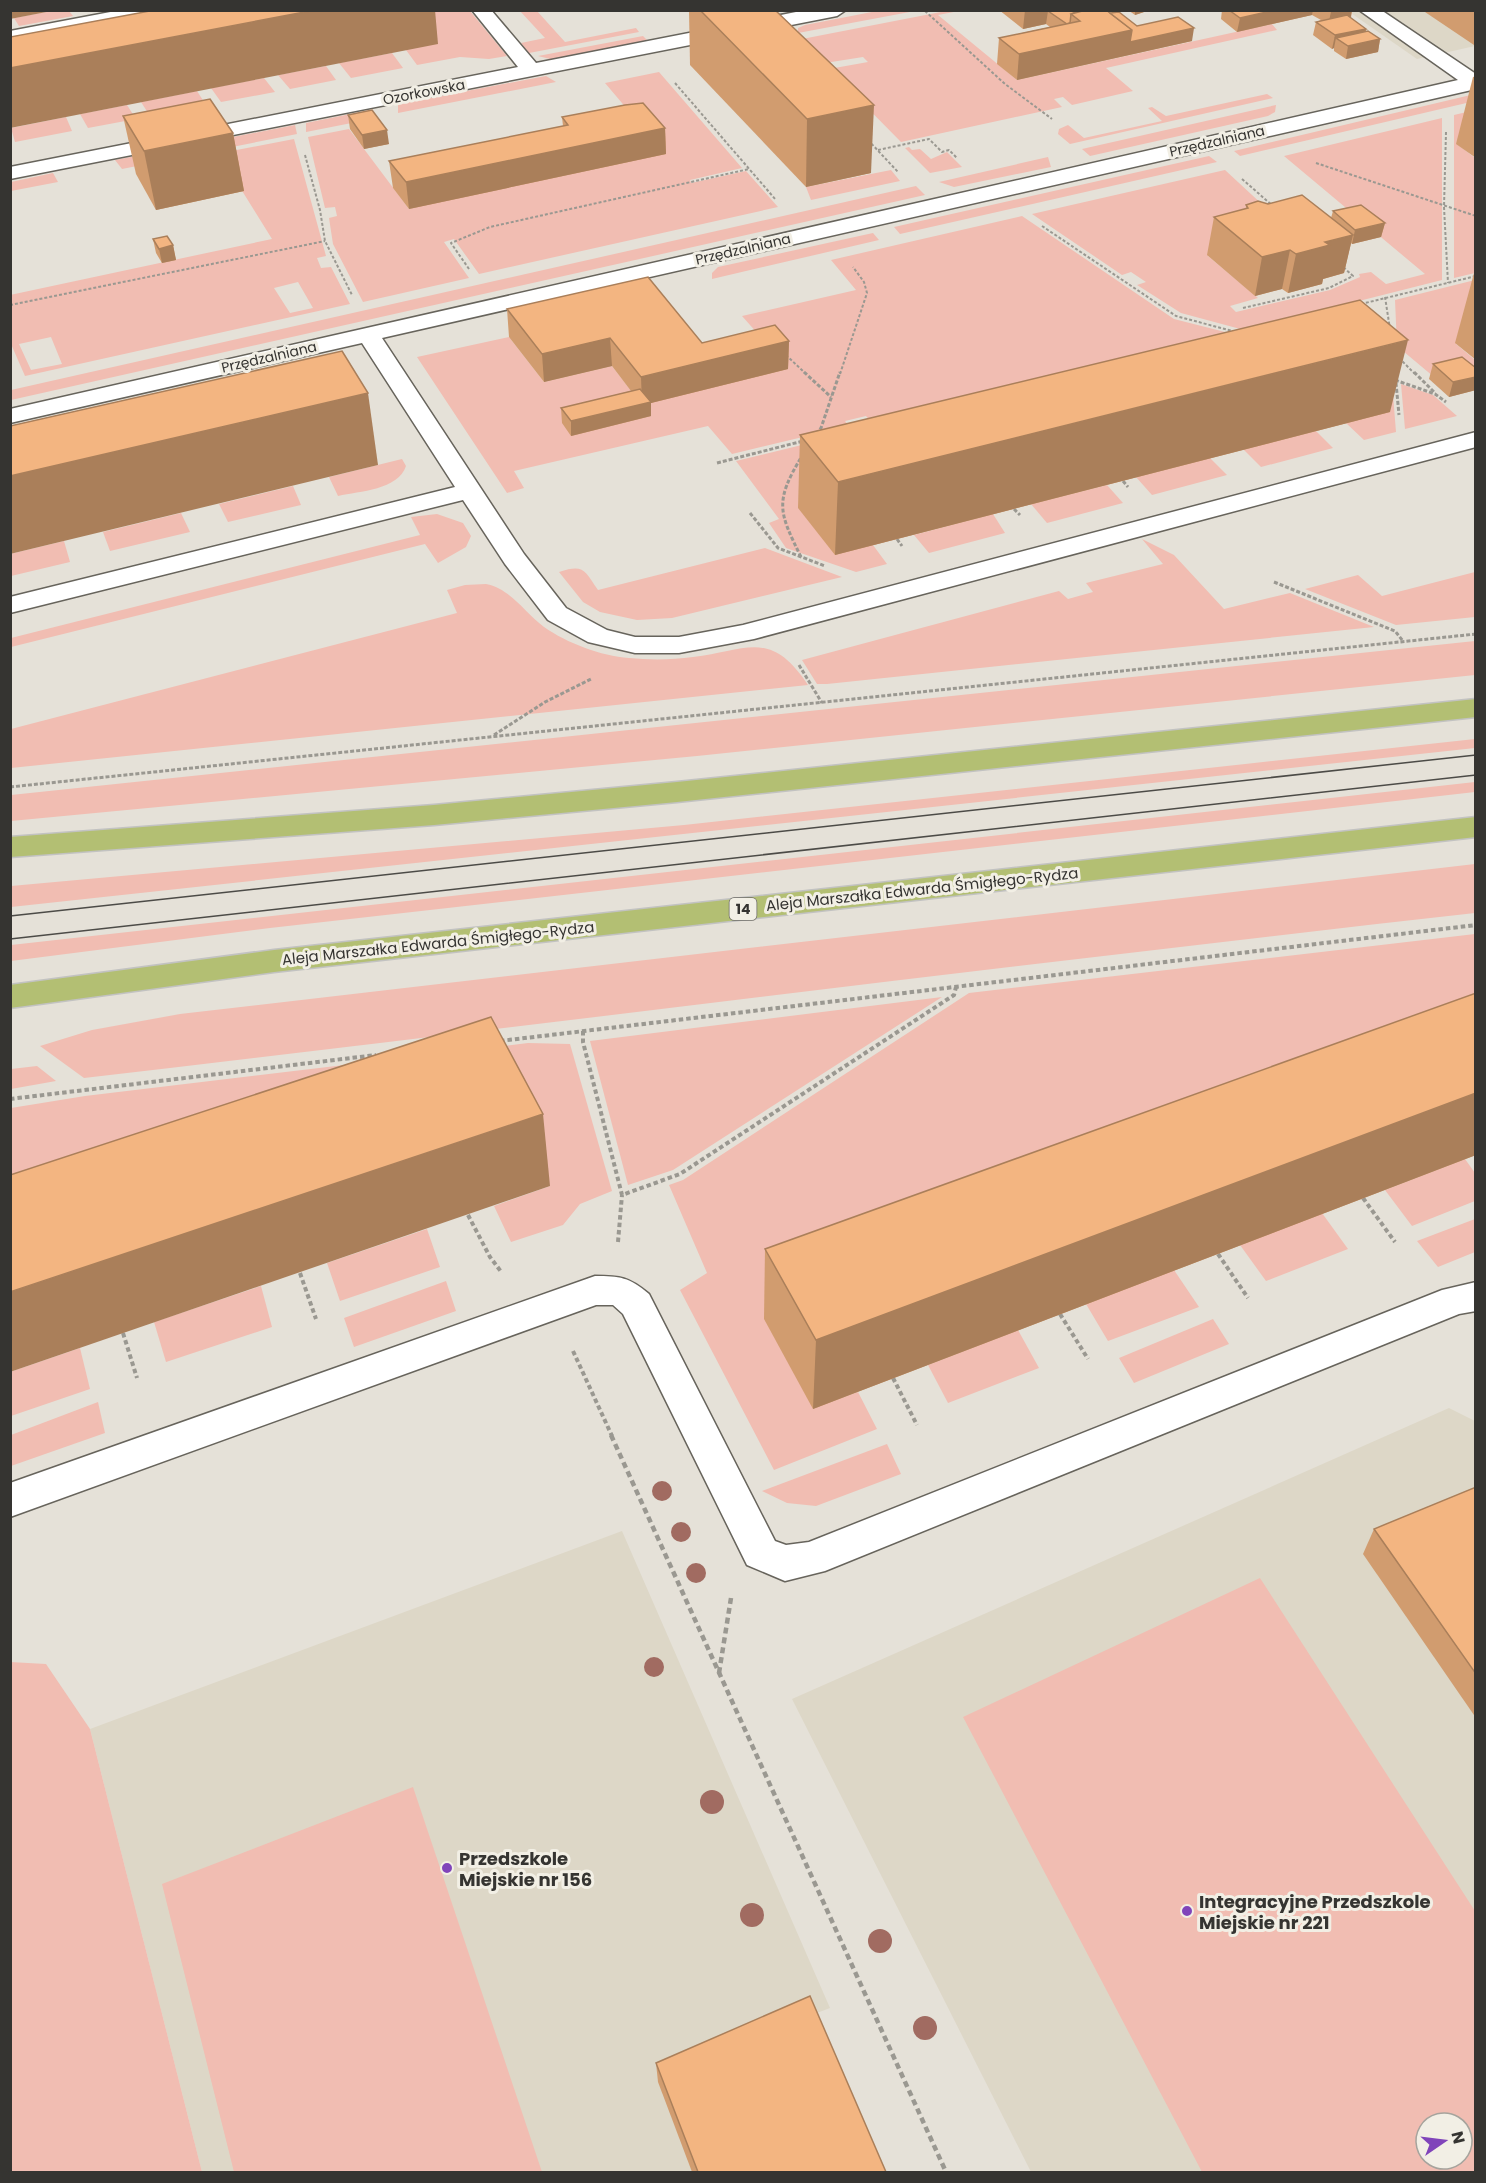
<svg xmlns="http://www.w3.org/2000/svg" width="1486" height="2183" font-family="Poppins,sans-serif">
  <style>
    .built { fill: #ddd7c7; fill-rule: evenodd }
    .green { fill: #f1bdb2; fill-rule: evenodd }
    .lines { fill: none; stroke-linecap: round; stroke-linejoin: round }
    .minor-casing { stroke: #67645c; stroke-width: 3 }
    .major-casing { stroke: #c2c2c1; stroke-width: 3 }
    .path-far3 { stroke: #9a9891; stroke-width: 2; stroke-dasharray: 3 2; stroke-linecap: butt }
    .path-far2 { stroke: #9a9891; stroke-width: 3; stroke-dasharray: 4 2; stroke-linecap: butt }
    .path-far1 { stroke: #9a9891; stroke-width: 4; stroke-dasharray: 4.5 3; stroke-linecap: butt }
    .path { stroke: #9a9891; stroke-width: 4.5; stroke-dasharray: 6 4; stroke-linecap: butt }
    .minor { fill: #fff; fill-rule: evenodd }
    .major { fill: #b3bf73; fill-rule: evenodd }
    .tram { stroke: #4c4b47; stroke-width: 1.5 }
    .tree { fill: #a16b61 }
    .wall { fill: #d19c6f }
    .shaded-wall { fill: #aa7f5a }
    .building { fill: #f3b581; stroke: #aa7f5a; stroke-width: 1.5 }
    .poi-dot { fill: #8044ba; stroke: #f2efe5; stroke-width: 2 }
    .labels { text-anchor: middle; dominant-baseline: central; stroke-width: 6; stroke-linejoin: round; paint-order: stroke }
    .far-street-label { font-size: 14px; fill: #353431; stroke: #f2efe5 }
    .shield { fill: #f2efe5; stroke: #6e6c67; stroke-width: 1.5 }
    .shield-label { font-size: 14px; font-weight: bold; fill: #353431 }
    .street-label { font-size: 15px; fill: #353431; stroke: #f2efe5 }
    .near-poi-label { font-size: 18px; font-weight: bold; fill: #353431; stroke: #f2efe5; text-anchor: start }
  </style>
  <rect width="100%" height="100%" fill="#e5e1d8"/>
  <g class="built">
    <polygon points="1348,11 1475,11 1475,46 1417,59"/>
    <path d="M1449 1408 1475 1421V2172H1031L792 1699ZM1426 2123H1462V2159H1426Z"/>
    <polygon points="622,1531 830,2008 809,2016 874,2172 202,2172 90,1729"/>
  </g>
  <g class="green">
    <polygon points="57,10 69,11 73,16 19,26 14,18"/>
    <polygon points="228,11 470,11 507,56 489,59 460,57 417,65 406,50"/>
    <polygon points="520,11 537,11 565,42 636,28 639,32 529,53 521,43 545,38"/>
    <polygon points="877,11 915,11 798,33 798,28 805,25"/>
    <polygon points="946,11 959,11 938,15 1017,80 1272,24 1277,30 1106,68 1133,91 1072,105 1063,97 1054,99 1062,107 901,142 829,69 868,62 863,57 825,63 802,39"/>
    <polygon points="643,36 648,41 554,60 538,56"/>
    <polygon points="392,53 403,68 351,78 339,63"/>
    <polygon points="326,66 336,80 290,89 278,75"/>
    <polygon points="659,72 742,168 690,180 691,183 746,171 778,207 479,274 454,239 444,242 469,278 363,302 333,244 329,218 337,216 335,207 325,208 308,137 349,129 409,209 644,129 605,83"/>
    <polygon points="546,76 556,82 398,113 398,104"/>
    <polygon points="264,78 275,92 221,102 211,88"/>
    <polygon points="197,91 206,105 150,116 141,102"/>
    <polygon points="1267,94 1273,98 1070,144 1058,134 1059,129 1068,125 1084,138 1162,121 1148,108 1152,107 1166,116"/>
    <polygon points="1475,94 1475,101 1240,156 1234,151"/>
    <polygon points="127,105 136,119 88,128 80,114"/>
    <polygon points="1276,105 1275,112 1268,116 1090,156 1082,149"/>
    <polygon points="370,110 377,118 306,132 306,123"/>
    <polygon points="1475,110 1457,144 1475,158 1475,273 1454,278 1454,115"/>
    <polygon points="66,117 72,131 15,142 11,128"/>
    <polygon points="1442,118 1442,280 1244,330 1181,313 1137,285 1146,282 1131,272 1122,275 1032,214 1225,170 1294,234 1208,256 1258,298 1230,306 1236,312 1330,290 1360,277 1359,274 1371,272 1386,284 1425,274 1284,156"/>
    <polygon points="295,125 297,134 122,169 115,160"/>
    <path d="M294 139 326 256 317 258 321 268 331 267 350 304 25 376 11 344 10 295 272 239 221 157 216 154ZM298 282 313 308 290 313 274 288ZM51 337 62 364 31 370 19 344Z"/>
    <polygon points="909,147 912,150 920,149 931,159 947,152 962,167 930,173 905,148"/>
    <polygon points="1209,156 1217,162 900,234 894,227"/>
    <polygon points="1048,157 1051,167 954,187 939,182"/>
    <polygon points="891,170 900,181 811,200 806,187"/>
    <polygon points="53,173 58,182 11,191 11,182"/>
    <polygon points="916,186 925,195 11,400 11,390"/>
    <polygon points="1022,216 1174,319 1229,333 870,421 866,416 845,421 849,426 732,454 708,426 514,471 524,488 507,493 417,357 509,337 544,382 612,366 642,405 775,353 742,316 856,290 831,260"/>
    <polygon points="873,233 879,240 712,279 712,273 718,267"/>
    <polygon points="1475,280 1456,344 1475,360 1475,386 1434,377 1397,346 1395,300"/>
    <polygon points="1392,382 1396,432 1364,440 1346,423 873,545 887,564 856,572 786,548 769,523 779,519 736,461 810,443"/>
    <polygon points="1401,384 1433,395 1457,416 1405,429"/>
    <polygon points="1316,431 1333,448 1261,467 1243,449"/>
    <polygon points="1210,458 1227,475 1152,495 1136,477"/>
    <path d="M402 459 406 466C398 490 360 491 338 496L329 477Z"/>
    <polygon points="1107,485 1123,503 1047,523 1031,504"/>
    <polygon points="293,486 301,505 228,522 219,504"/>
    <polygon points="181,513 190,532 110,551 103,532"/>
    <polygon points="437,514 463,523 471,536 466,547 438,563 425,544 11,647 11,638 420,535 411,517"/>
    <polygon points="993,514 1005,533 929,553 914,535"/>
    <polygon points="1142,539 1174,555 1224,609 1290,593 1374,627 827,684 817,684 802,660 1059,591 1068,599 1093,592 1086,583 1163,564"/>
    <polygon points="64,541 70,562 11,576 10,554"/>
    <path d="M765 548 842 577 672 618 637 620 600 612 583 602 559 572C584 564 584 570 598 590Z"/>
    <polygon points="1475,572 1475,617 1396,625 1305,589 1358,575 1382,596"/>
    <path d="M486 584C511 589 524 612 544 627 567 643 601 656 629 658 649 660 672 660 693 657 747 651 770 628 808 685L11 768V729L457 613 447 590 465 585Z"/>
    <polygon points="1475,641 1475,675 697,756 11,821 11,795"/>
    <polygon points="1475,739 1475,748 11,907 11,886 684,825"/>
    <polygon points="1475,782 1475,792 270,928 11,961 11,945"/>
    <path d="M1475 864V913C1011 965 548 1024 84 1078L40 1046 92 1030 180 1014Z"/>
    <polygon points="1475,934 1475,1056 813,1408 858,1392 877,1429 774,1470 680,1290 707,1273 669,1185 683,1180 969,993"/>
    <polygon points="942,997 673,1170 628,1185 590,1041"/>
    <polygon points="528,1043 570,1044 612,1191 580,1204 563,1225 511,1242 494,1206 550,1186 11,1256 11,1108 85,1096"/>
    <polygon points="37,1066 56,1081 11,1089 11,1069"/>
    <polygon points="1465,1159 1475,1173 1475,1201 1412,1226 1385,1190"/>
    <polygon points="1322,1213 1348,1249 1266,1281 1240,1245"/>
    <polygon points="1475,1219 1475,1252 1438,1267 1417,1241"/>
    <polygon points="427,1229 440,1267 340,1301 327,1263"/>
    <polygon points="1174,1270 1199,1307 1108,1341 1086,1304"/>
    <polygon points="446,1281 456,1311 354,1347 344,1318"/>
    <polygon points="261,1286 272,1327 166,1362 154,1322"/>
    <polygon points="1213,1319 1229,1344 1134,1383 1119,1358"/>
    <polygon points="1018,1330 1039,1368 948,1403 928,1365"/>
    <polygon points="80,1348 90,1389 11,1416 10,1372"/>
    <polygon points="98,1402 105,1433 11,1466 11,1435"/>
    <polygon points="887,1444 901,1474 816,1506 787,1503 762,1491"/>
    <path d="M1260 1578 1475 1911V2172H1202L963 1717ZM1426 2123H1462V2159H1426Z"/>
    <polygon points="10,1662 46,1664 90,1729 202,2172 11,2172"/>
    <polygon points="413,1787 542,2172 234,2172 162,1884"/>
  </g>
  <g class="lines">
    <g class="minor-casing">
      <g id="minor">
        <polygon points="121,10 163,10 154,16 10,43 10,31"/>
        <polygon points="472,10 491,10 536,63 806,10 846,10 837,16 10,179 10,167 518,67"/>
        <polygon points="1359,10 1381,10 1476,74 1476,89 382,338 524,554 566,608 607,630 635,637 679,637 743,625 1476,432 1476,447 754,639 679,653 635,653 588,642 548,620 505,564 463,500 10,613 10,597 455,487 362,343 10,423 10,409 1458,80"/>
        <path d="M595 1276C620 1276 629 1277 649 1294L775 1541 786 1545 809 1542 1442 1290 1476 1282V1311L1459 1314 825 1571 785 1581 747 1565 623 1314 613 1305H596L10 1517V1483Z"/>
      </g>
    </g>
    <g class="major-casing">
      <g id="major">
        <polygon points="1476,699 1476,717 677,802 434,825 10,857 10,837 434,805 677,782"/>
        <polygon points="1476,817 1476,837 274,972 10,1008 10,985 274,950"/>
      </g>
    </g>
    <g class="path-far3">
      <polyline points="925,11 1005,84 1052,119"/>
      <polyline points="675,83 776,200"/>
      <polyline points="1446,132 1444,207 1448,283"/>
      <polyline points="868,140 898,172"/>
      <polyline points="878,150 929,139 942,152 949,150 957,158"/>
      <polyline points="305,155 320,210 325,241 352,295"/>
      <polyline points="1316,163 1476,216"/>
      <polyline points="1242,179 1273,206"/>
      <polyline points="1042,226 1176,316 1236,332"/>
      <polyline points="469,269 451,243 490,227 749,169"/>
      <polyline points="1385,297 1390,329"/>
      <polyline points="1361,304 1476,276"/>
      <polyline points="10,305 325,241"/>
      <polyline points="1243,308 1329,288 1353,276 1342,266"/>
      <polyline points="786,355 806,374"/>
      <polyline points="1399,358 1415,374"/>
      <polyline points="840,374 867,293 864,282 853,267"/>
    </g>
    <g class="path-far2">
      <polyline points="804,372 831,397"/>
      <polyline points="1414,372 1435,393"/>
      <polyline points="1395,380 1435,394 1446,402"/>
      <polyline points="1396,383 1399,415"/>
      <polyline points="816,434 821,428 840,372"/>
      <polyline points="717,463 803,441"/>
      <polyline points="1123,481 1128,487"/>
      <polyline points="1014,509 1020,515"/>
      <polyline points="750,513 778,548 825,566"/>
      <polyline points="897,539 902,546"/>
      <path d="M801 557C779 512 774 502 802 456"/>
      <polyline points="1274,582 1395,631 1403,641"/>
      <polyline points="799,665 822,703"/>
      <polyline points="494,735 545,702 591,679"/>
      <polyline points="10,787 1476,634"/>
    </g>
    <g class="path-far1">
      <polyline points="583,1031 583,1042 622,1195 680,1174 954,995 956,987"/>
      <polyline points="500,1041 1476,925"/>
      <polyline points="10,1099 376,1055"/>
      <polyline points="1363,1198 1395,1242"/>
      <polyline points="468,1215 490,1257 502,1273"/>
      <polyline points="618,1242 622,1195"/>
      <polyline points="1218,1254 1248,1298"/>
      <polyline points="300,1273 316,1319"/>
      <polyline points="1060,1314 1088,1359"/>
      <polyline points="123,1333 137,1378"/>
      <polyline points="573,1351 612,1436"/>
      <polyline points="893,1378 917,1425"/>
    </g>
    <g class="path">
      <polyline points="611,1435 946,2172"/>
      <polyline points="719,1673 731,1598"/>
    </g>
    <use href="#minor" class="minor"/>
    <use href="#major" class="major"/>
    <g class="tram">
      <polyline points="10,916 1476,755"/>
      <polyline points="10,939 1476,775"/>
    </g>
  </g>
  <g class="tree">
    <circle cx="662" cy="1491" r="10"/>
    <circle cx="681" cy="1532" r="10"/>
    <circle cx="696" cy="1573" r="10"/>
    <circle cx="654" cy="1667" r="10"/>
    <circle cx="712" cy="1802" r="12"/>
    <circle cx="752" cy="1915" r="12"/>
    <circle cx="880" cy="1941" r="12"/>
    <circle cx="925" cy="2028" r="12"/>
  </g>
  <g class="wall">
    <polygon points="689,10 775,10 871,173 806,187 690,65"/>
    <polygon points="999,10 1106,10 1110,13 1137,26 1192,41 1017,80 997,64 999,38 1050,27 1046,24 1023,29"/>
    <polygon points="1128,10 1150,10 1135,15"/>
    <polygon points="1222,10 1352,10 1351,18 1366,29 1366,31 1380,39 1378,52 1346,59 1334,51 1334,48 1332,49 1313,35 1316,22 1321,20 1312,15 1237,32 1221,19"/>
    <polygon points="1422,10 1476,10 1476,45 1474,45"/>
    <polygon points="1476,76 1476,158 1456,144 1473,77"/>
    <polygon points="348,115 389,144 364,149 350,129"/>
    <polygon points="123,116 233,133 244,191 156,210 136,174"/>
    <polygon points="562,117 665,128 666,154 409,209 393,188 389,161 563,126"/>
    <polygon points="1246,205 1331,218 1333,211 1385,223 1381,237 1352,244 1351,243 1344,273 1323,279 1322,284 1288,293 1282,289 1255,296 1207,255 1214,217 1246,209"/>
    <polygon points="153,239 173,245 176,260 162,263 156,253"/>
    <polygon points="1474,273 1476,273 1476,360 1455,343"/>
    <polygon points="507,309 702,343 789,341 788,369 651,403 651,416 571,436 562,423 561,408 631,391 612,366 544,382 509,337"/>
    <polygon points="1433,364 1476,368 1476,390 1449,397 1429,379"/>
    <polygon points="1390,412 835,555 798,508 800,435"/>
    <polygon points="1476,1155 813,1409 764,1319 765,1249"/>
    <polygon points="1476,1487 1476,1718 1363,1554 1374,1529"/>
    <polygon points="656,2063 886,2172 692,2172 658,2082"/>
  </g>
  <g class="shaded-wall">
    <polygon points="10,10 57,10 10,19"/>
    <polygon points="315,10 435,10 438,44 10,128 10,68"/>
    <polygon points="1025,10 1069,10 1048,11 1046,24 1023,29"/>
    <polygon points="1135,10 1150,10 1135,15"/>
    <polygon points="1275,10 1313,10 1312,15 1237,32 1240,18"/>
    <polygon points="1338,10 1352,10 1350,21 1328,25 1331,12"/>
    <polygon points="1194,28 1192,41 1017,80 1019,54 1132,30"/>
    <polygon points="1366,29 1363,42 1336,38 1334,48 1332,49 1335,35"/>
    <polygon points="1380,39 1378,52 1346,59 1348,46"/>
    <polygon points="874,105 871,173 806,187 807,119"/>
    <polygon points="665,128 666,154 409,209 406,182"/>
    <polygon points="387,130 389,144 364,149 362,135"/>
    <polygon points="233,133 244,191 156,210 144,151"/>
    <polygon points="1385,223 1381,237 1352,244 1355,230"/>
    <polygon points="1353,235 1344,273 1323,279 1322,284 1288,293 1296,254 1325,242"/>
    <polygon points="173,245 176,260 162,263 159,249"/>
    <polygon points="1290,250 1282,289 1255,296 1262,257"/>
    <polygon points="610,338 612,366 544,382 542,354"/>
    <polygon points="1408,340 1390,412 835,555 838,482"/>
    <polygon points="789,341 788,369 651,403 651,416 571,436 571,421 642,404 641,377"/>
    <polygon points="1476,377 1476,390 1449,397 1453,382"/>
    <polygon points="368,393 378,465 10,554 10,476"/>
    <polygon points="1476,1093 1476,1155 813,1409 816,1340"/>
    <polygon points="543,1114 550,1186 10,1372 10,1292"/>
  </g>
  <g class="building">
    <polygon points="155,10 315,10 10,68 10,37"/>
    <polygon points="700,10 775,10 874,105 807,119"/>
    <polygon points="1051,10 1074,10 1076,12 1071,14 1070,23 1067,24 1048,11"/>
    <polygon points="1086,10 1106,10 1132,30 1019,54 999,38 1080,21 1071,14"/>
    <polygon points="1229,10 1275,10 1240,18"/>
    <polygon points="1119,12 1137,26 1178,17 1194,28 1130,42 1132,30 1110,13"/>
    <polygon points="1347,15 1366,29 1335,35 1316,22"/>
    <polygon points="1368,31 1380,39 1348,46 1336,38"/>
    <polygon points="210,99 233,133 144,151 123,116"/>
    <polygon points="643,103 665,128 406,182 389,161 568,125 562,117 625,105"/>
    <polygon points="372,110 387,130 362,135 348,115"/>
    <polygon points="1302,195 1353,235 1325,242 1330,245 1296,254 1290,250 1262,257 1214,217 1248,208 1246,205 1258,201 1268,204"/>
    <polygon points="1361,205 1385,223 1355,230 1333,211"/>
    <polygon points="167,236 173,245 159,249 153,239"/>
    <polygon points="648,277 702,343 775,325 789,341 641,377 610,338 542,354 507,309"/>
    <polygon points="1360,300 1408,340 838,482 800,435"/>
    <polygon points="342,351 368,393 10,476 10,426"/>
    <polygon points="1462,357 1476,368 1476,377 1453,382 1433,364"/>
    <polygon points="640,389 651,402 571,421 561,408"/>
    <polygon points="1476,993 1476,1093 816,1340 765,1249"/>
    <polygon points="491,1017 543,1114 10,1292 10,1175"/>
    <polygon points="1476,1487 1476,1674 1374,1529"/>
    <polygon points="810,1996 886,2172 698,2172 656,2063"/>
  </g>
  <g class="poi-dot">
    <circle cx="447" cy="1868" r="6"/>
    <circle cx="1187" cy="1911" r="6"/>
  </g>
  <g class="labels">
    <g class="far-street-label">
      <text transform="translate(424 92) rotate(-11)">Ozorkowska</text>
      <text transform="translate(1217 141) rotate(-13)">Przędzalniana</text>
      <text transform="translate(743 249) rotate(-13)">Przędzalniana</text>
      <text transform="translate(269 357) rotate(-13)">Przędzalniana</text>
    </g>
    <rect class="shield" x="729.5" y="898" width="27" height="22" rx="4.5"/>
    <g class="shield-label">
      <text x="743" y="909">14</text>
    </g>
    <g class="street-label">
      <text transform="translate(922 889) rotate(-6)">Aleja Marszałka Edwarda Śmigłego-Rydza</text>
      <text transform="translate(438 943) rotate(-6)">Aleja Marszałka Edwarda Śmigłego-Rydza</text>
    </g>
    <g class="near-poi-label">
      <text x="459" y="1858">Przedszkole<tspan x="459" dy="21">Miejskie nr 156</tspan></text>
      <text x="1199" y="1901">Integracyjne Przedszkole<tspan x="1199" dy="21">Miejskie nr 221</tspan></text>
    </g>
  </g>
  <rect width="1486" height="2183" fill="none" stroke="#353431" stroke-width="24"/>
  <g transform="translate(1444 2141) rotate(76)"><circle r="28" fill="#f2efe5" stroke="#a6a49d" stroke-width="1.5"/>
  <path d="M0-4.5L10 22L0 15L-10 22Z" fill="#8044ba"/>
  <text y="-9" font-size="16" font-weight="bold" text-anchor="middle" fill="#353431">N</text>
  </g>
</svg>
